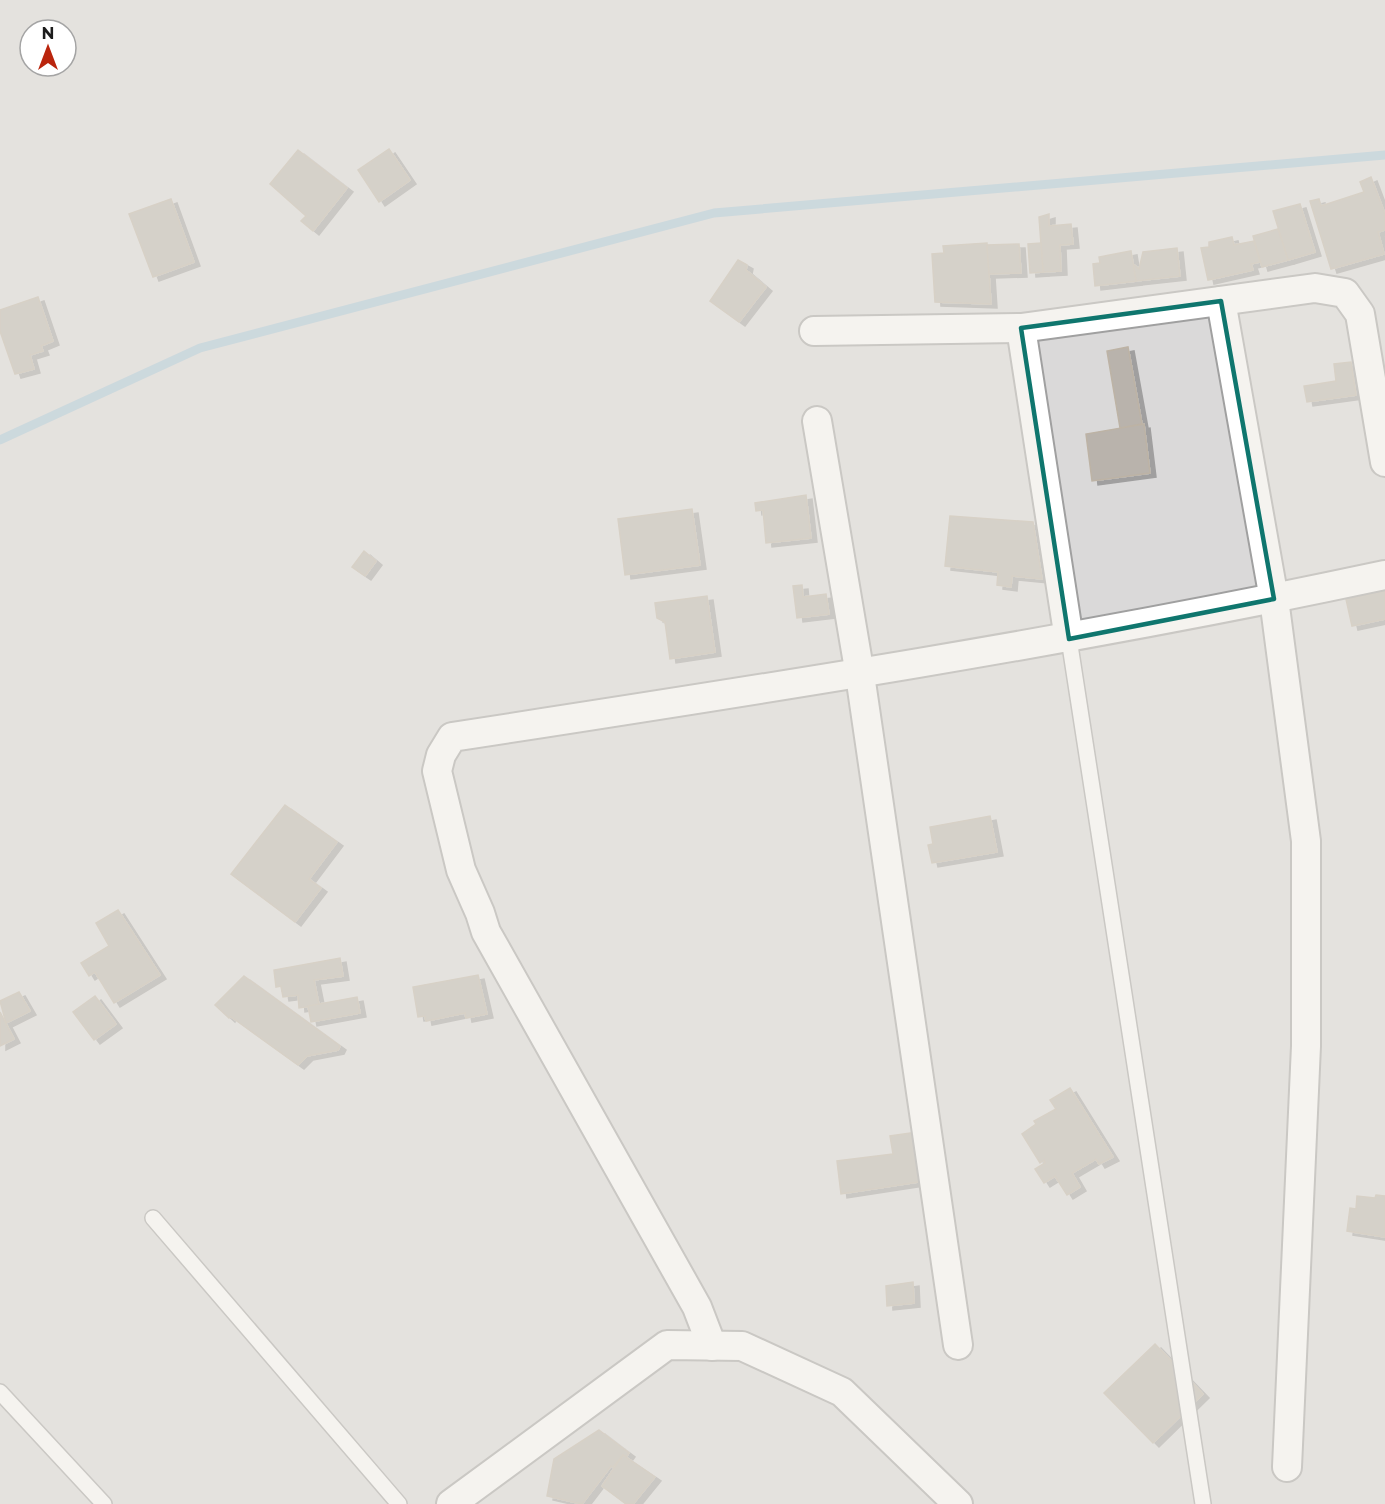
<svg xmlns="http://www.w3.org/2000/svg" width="1385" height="1504" font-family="Montserrat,sans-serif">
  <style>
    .residential { fill: #dad9d9; fill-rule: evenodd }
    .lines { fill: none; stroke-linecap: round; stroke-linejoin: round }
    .stream { stroke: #a5c5d8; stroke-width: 9 }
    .building { fill: #b9b3ac; stroke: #bdb3a5; stroke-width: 1.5; filter: url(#shadow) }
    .lane-casing { stroke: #a0a0a0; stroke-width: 18 }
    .street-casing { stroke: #a0a0a0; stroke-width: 32 }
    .lane { stroke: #fff; stroke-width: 15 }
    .street { stroke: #fff; stroke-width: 28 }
    .marked { fill: none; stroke: #0f766e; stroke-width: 4.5; stroke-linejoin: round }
  </style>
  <defs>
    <filter id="shadow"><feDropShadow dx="6" dy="4" stdDeviation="0" flood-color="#0004"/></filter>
  </defs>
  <rect width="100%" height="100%" fill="#edeae2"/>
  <path class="residential" d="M0 0H1385V1504H0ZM30 30H66V66H30Z"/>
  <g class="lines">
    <polyline class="stream" points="0,440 200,348 714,213 1385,155"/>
  </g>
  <g class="building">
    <polygon points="389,149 410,180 379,202 358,170"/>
    <polygon points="298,150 347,188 313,231 301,221 306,216 270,184"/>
    <polygon points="1371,177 1385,214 1385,230 1378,232 1384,254 1331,269 1310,201 1319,199 1321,206 1364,192 1360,182"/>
    <polygon points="171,199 194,262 153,277 129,214"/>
    <polygon points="1300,204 1315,252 1288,260 1273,211"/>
    <polygon points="1049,214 1049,226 1071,224 1073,244 1060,245 1061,271 1043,272 1039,217"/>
    <polygon points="1278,229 1288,260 1262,267 1253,236"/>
    <polygon points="1232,237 1234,245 1254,241 1260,262 1251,264 1253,270 1208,280 1201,248 1209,247 1209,242"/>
    <polygon points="987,243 991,304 935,302 932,254 944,253 943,246"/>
    <polygon points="1041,243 1043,272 1030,273 1028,244"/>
    <polygon points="1019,244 1021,273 989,274 987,245"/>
    <polygon points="1177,248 1180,276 1136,281 1133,264 1139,269 1143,252"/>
    <polygon points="1131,251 1136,281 1095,286 1093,264 1100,263 1099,257"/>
    <polygon points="738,260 747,265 746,270 766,287 739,322 710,301"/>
    <polygon points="38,297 53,341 41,346 43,351 30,355 34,369 15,374 0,331 0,310"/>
    <polygon points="1128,347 1142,424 1120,428 1107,351"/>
    <polygon points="1351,362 1356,395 1307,402 1304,386 1336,381 1334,364"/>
    <polygon points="1144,424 1150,473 1092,481 1086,434"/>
    <polygon points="806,495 811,538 766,543 763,510 756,511 755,503"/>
    <polygon points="692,509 700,565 625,575 618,519"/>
    <polygon points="950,516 1033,522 1042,579 1012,576 1011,587 997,585 998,572 945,566"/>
    <polygon points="364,551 376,561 365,576 352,567"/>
    <polygon points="802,585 803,597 826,594 829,614 797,618 793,586"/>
    <polygon points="1385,591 1385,619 1352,626 1346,599"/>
    <polygon points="707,596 715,652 670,659 665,622 657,618 655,603"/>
    <polygon points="285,805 337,842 309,879 321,888 295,922 231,874"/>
    <polygon points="990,816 997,852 932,863 928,845 933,844 930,827"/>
    <polygon points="118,910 160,975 114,1003 95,972 89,976 81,963 109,946 96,923"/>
    <polygon points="340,958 343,976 314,980 319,1005 299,1008 298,995 283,997 281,986 276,987 274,970"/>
    <polygon points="478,975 487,1014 466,1018 465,1013 426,1021 425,1016 418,1017 413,987"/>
    <polygon points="244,976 340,1046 338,1050 307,1056 298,1065 230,1016 229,1018 215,1005"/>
    <polygon points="19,992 30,1011 6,1023 0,1001"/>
    <polygon points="95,996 116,1024 94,1040 73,1012"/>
    <polygon points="357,997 360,1013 311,1022 308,1006"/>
    <polygon points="0,1012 14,1039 0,1046"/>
    <polygon points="1070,1088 1113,1157 1099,1164 1096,1159 1072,1173 1080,1187 1067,1195 1055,1176 1044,1183 1035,1169 1045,1163 1044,1160 1040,1163 1022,1134 1036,1124 1034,1121 1056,1109 1050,1100"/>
    <polygon points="917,1132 924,1181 841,1194 837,1161 893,1154 890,1136"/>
    <polygon points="1376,1195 1385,1196 1385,1237 1347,1231 1350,1208 1356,1209 1357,1196 1375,1198"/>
    <polygon points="913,1282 914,1303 887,1306 886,1286"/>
    <polygon points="1155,1344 1203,1394 1153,1443 1104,1393"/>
    <polygon points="599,1430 629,1453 626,1457 623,1455 613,1467 611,1466 582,1504 547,1496 554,1459"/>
    <polygon points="623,1455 655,1477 633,1504 626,1504 602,1486"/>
  </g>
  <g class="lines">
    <g class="lane-casing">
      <g id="lane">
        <polyline points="1069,639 1203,1504"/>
        <polyline points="153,1218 399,1504"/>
        <polyline points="0,1392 104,1504"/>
      </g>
    </g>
    <g class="street-casing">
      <g id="street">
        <polyline points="1221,301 1274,599 1306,841 1306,1046 1287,1467"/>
        <polyline points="1021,328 1069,639"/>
        <polyline points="814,331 1021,328 1315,288 1345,293 1360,314 1385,462"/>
        <polyline points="817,421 860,675 958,1345"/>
        <path d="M712 1346 697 1307 486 932 480 913 461 870 437 771 441 755 452 737C765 689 1076 641 1385 575"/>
        <polyline points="451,1504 667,1345 742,1346 842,1392 958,1504"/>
      </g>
    </g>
    <use href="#lane" class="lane"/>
    <use href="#street" class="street"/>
  </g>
  <path d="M0 0H1385V1504H0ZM1221 301 1274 599 1069 639 1021 328Z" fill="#edeae2" fill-opacity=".55" fill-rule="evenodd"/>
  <path class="marked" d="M1221 301 1274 599 1069 639 1021 328Z"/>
  <g transform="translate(48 48)"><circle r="28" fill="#ffffff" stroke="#a4a4a4" stroke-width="1.5"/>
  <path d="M0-4.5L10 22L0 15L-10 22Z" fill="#ba250d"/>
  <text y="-9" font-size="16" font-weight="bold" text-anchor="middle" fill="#1c1c1c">N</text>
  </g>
</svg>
